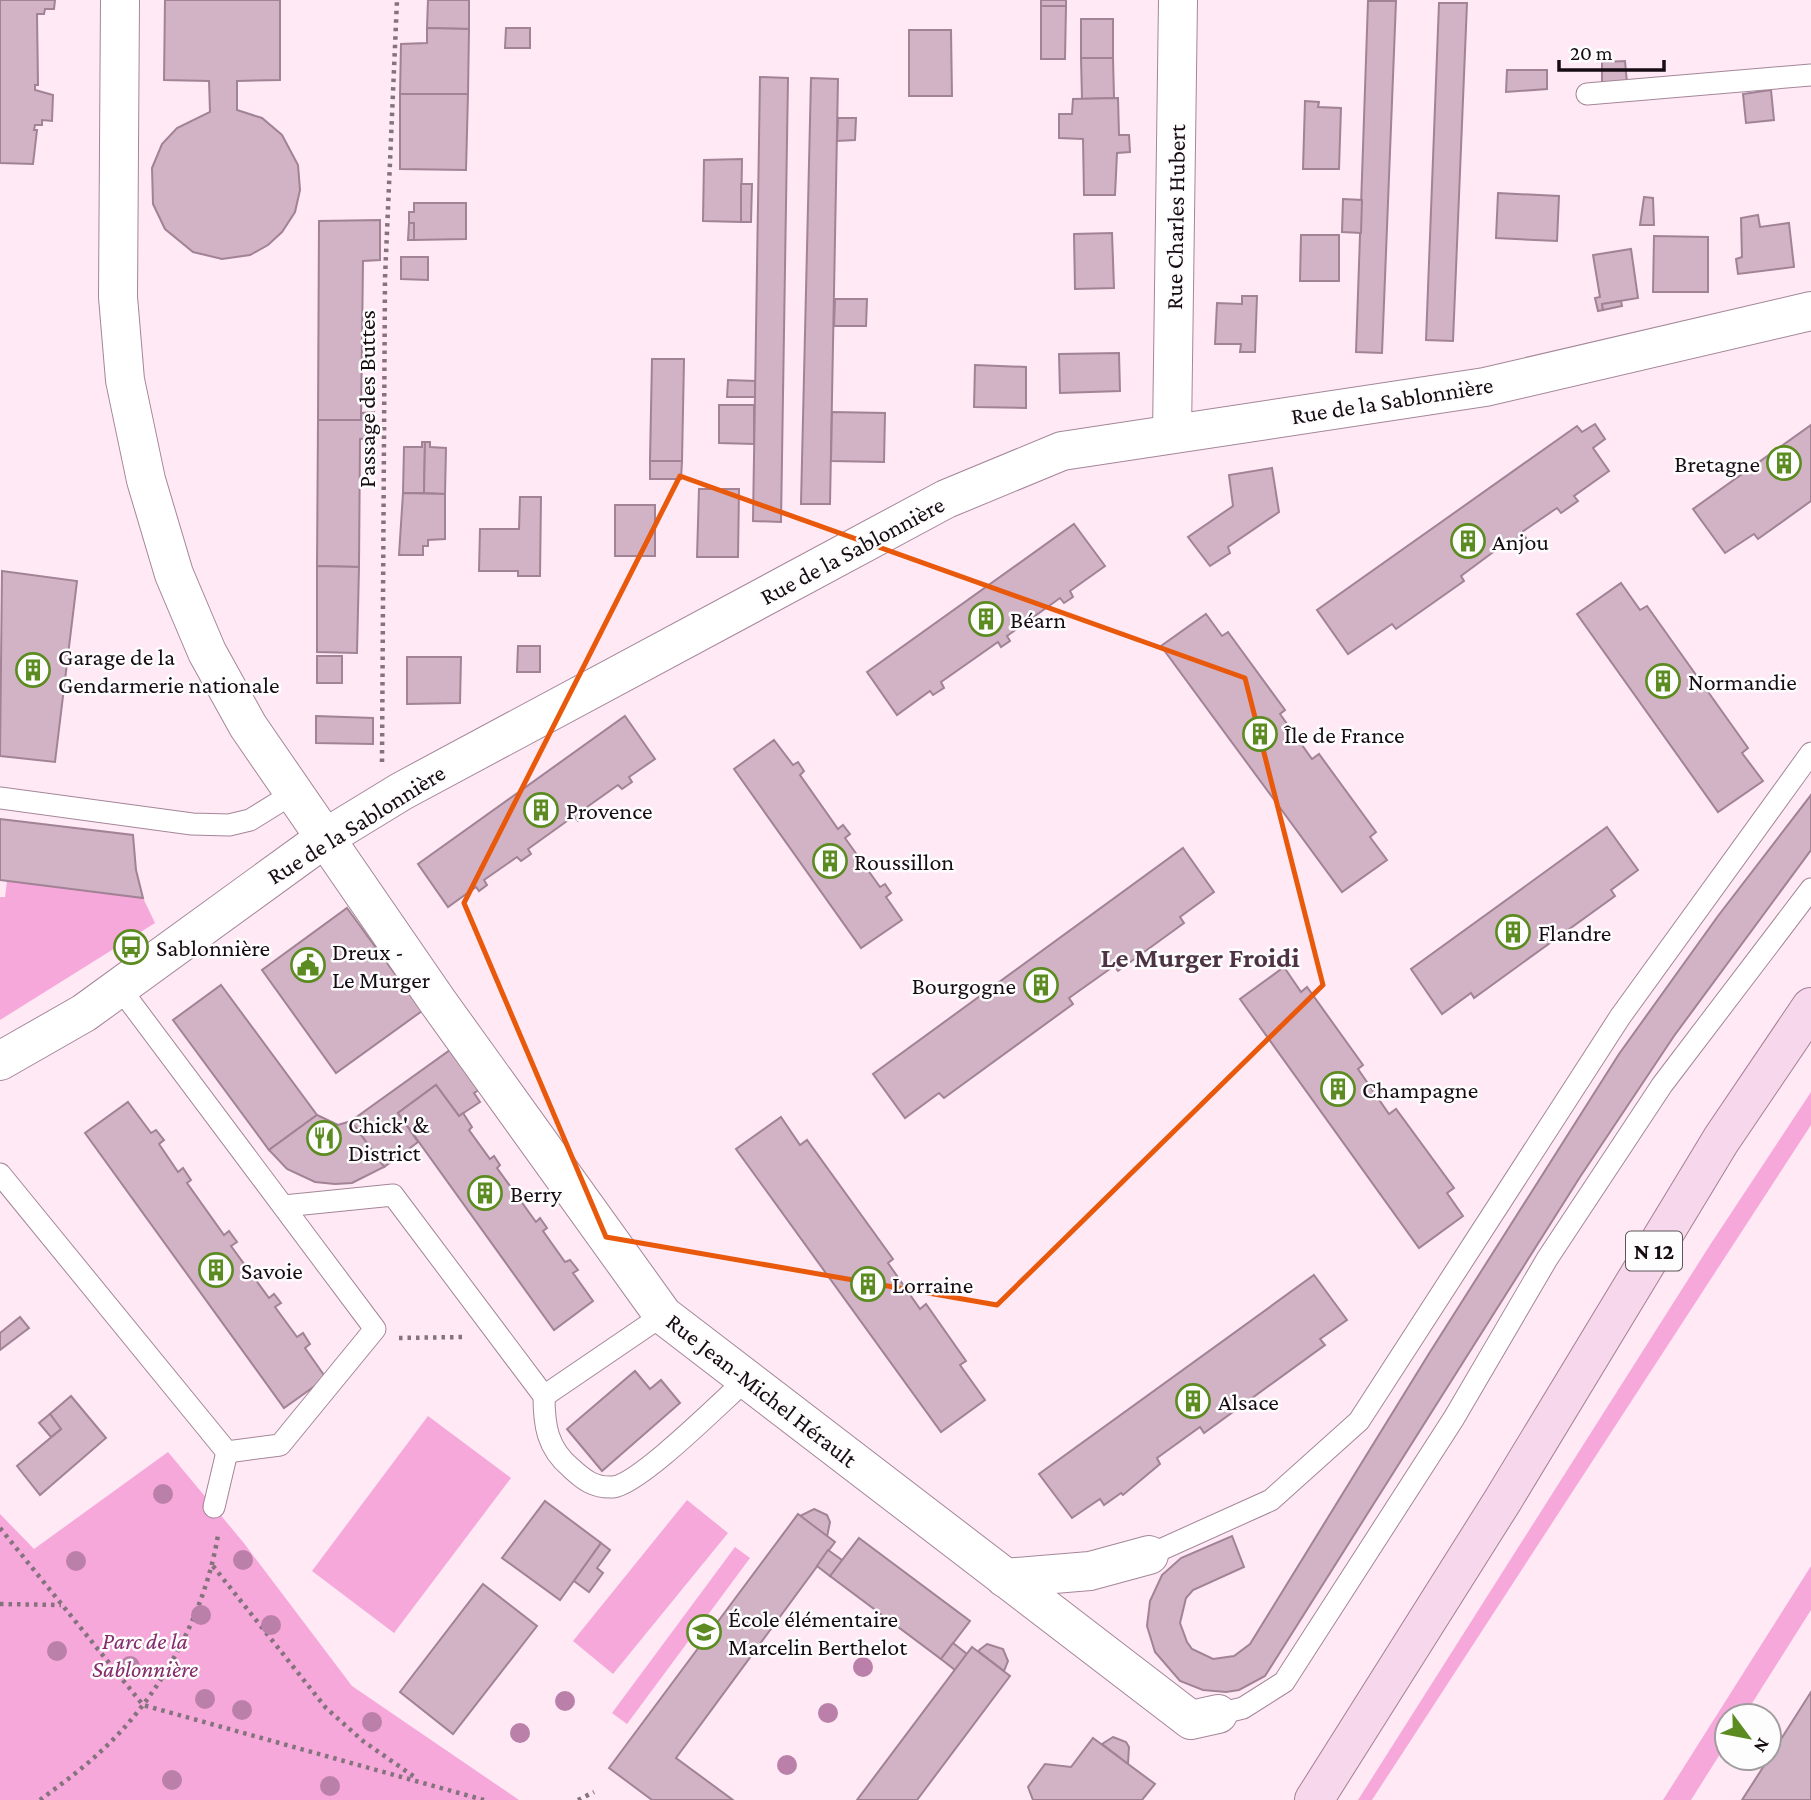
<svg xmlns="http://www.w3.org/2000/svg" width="1811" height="1800" font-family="'Crimson Pro',serif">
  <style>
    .green { fill: #f6a8da }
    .building { fill: #d2b2c5; stroke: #a18395; stroke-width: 2 }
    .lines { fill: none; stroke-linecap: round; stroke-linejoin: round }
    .service-casing { stroke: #a48699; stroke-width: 23 }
    .minor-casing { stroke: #a48699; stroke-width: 40 }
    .primary-casing { stroke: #a57f96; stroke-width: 40 }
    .path { stroke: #83737c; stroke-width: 4.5; stroke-dasharray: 3.5 5; stroke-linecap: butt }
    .service { stroke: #fff; stroke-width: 21 }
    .minor { stroke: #fff; stroke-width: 38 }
    .primary { stroke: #f7d7eb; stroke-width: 38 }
    .tree { fill: #bb80a9 }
    .marked { fill: none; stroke: #e8590c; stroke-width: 5; stroke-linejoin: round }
    .labels { text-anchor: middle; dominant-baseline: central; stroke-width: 5; stroke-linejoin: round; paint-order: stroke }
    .shield { fill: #fdfdfd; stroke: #5c5459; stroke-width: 2 }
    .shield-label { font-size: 23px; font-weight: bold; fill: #170c13 }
    .street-label { font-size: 24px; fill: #170c13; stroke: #fdfdfd }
    .poi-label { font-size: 24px; fill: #170c13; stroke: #fdfdfd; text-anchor: start }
    .park-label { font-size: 24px; font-style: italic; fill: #852a6b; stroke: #fdfdfd }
    .quarter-label { font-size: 28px; font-weight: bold; fill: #4d3343; stroke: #fdfdfd }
  </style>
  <rect width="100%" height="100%" fill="#fee9f5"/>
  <g class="green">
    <polygon points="7,881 143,898 155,923 0,1020 0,897 5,897"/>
    <polygon points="1811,1092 1811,1125 1372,1800 1358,1800 1710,1245"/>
    <polygon points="428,1416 511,1478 394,1633 312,1571"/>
    <polygon points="168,1452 243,1542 352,1686 519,1800 0,1800 0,1514 34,1549"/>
    <polygon points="687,1500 728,1533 613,1674 573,1641"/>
    <polygon points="735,1547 750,1558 627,1724 612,1713"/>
    <polygon points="1811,1566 1811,1610 1744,1716 1727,1716 1727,1743 1691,1800 1663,1800"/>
  </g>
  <g class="building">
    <polygon points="0,0 55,0 54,9 45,9 44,14 37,14 38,85 35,85 35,90 53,95 52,121 42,120 42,125 35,125 34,130 37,130 33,164 0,163"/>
    <polygon points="165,0 280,0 280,80 237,81 237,110 262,118 282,135 298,165 300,190 295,212 282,232 268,245 250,255 222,259 193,252 165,229 153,204 152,168 162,144 177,128 210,112 209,81 164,80"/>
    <polygon points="428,0 469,0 469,29 427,28"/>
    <rect x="1041" y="0" width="25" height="6"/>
    <polygon points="1368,1 1396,1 1382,353 1356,352"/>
    <polygon points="1439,3 1467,3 1453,341 1426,340"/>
    <polygon points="1041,6 1066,6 1065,59 1041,59"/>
    <rect x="1081" y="19" width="32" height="39"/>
    <polygon points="427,28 469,29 468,94 400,94 401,44 427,43"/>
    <polygon points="506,28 530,28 530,48 505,48"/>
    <polygon points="909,30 951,30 952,96 909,96"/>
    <polygon points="1081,58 1113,58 1114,98 1082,99"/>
    <polygon points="1625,61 1627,83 1602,84 1602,62"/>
    <polygon points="1507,70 1547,70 1547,89 1506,92"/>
    <polygon points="760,77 788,78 781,522 753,521"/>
    <polygon points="811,78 838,79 830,504 801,504"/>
    <polygon points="1771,90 1774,120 1746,123 1743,94"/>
    <polygon points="400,94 468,94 466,170 400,169"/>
    <polygon points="1118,98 1119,135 1129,135 1130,152 1117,153 1115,195 1084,195 1083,139 1059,138 1059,114 1072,114 1073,99"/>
    <polygon points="1305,101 1319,102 1318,107 1341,108 1339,169 1303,169"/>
    <polygon points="838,118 856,118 855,140 837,141"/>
    <polygon points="742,159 741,222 703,221 704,160"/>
    <polygon points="741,184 752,184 751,222 741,222"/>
    <polygon points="1498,193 1559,196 1557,241 1496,238"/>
    <polygon points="1644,197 1653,198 1654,225 1640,225"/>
    <polygon points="1343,199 1362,200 1361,233 1342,232"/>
    <polygon points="414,203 466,203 466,239 414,240 414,223 409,223 409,212 414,212"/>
    <polygon points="1758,215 1760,227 1789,223 1794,267 1738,274 1736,259 1742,257 1741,218"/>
    <polygon points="380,220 380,260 363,261 361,420 318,420 319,221"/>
    <polygon points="409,223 414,223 414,240 408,240"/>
    <polygon points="1112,233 1114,288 1075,289 1074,234"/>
    <polygon points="1301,235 1339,235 1339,281 1300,281"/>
    <polygon points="1654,236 1708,237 1708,292 1653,292"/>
    <polygon points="1631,249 1638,298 1602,304 1603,310 1598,311 1595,298 1600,297 1593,255"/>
    <polygon points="401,257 428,257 428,280 401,279"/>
    <polygon points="1242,296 1257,296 1255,352 1240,352 1241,344 1215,344 1217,303 1242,304"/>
    <polygon points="835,299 867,299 866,326 834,326"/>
    <polygon points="1621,301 1622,306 1603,310 1602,304"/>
    <polygon points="1119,353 1120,391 1060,393 1059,354"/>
    <polygon points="652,359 684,359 682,461 650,461"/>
    <polygon points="975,365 1026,367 1026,408 974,407"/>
    <polygon points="728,380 755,381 755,397 727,397"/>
    <polygon points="719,405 754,405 754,444 719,443"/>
    <polygon points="374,412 373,438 360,439 359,567 317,566 318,420 361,420 361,413"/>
    <polygon points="832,412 885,413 884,462 831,461"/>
    <polygon points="1595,424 1605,439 1593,448 1609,471 1574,496 1578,501 1561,513 1557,508 1522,532 1526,538 1509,550 1504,544 1461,576 1464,581 1396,629 1392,624 1348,654 1317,610 1577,426 1582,432"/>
    <polygon points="1811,425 1811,501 1758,539 1754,534 1725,553 1693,509"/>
    <polygon points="422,442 425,442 424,493 403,493 404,447 422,447"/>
    <polygon points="425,442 430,442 430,447 446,448 445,494 424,493"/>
    <polygon points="650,461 682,461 681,479 650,479"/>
    <polygon points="1272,468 1279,512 1228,547 1230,553 1210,566 1188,537 1233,506 1229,475"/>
    <polygon points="699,489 739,489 738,557 697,557"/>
    <polygon points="403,493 445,494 445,539 428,540 428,546 423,546 423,555 399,555"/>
    <polygon points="520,497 541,497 540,576 518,576 518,571 479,571 480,529 519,529"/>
    <rect x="615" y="505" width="40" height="51"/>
    <polygon points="1074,524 1105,566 1070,591 1073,597 1064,603 1060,598 1007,636 1010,641 1001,647 998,642 941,682 944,688 933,695 930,691 897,715 867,672"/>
    <polygon points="317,566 359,567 357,653 317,652"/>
    <polygon points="2,571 77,581 55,762 0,756"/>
    <polygon points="1621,583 1640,610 1647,606 1748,748 1742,753 1763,781 1718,812 1577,614"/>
    <polygon points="1206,614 1222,636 1228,632 1285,710 1280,714 1312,759 1319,754 1376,832 1370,837 1387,860 1342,892 1161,646"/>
    <polygon points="518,646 540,646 540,672 517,672"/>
    <rect x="317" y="656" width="25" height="27"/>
    <polygon points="407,657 461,657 460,703 407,704"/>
    <polygon points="316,716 373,718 373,744 316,743"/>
    <polygon points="625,716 655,759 629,777 632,782 622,789 618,785 587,807 590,813 578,821 574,816 528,849 531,854 521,861 517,857 484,880 487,885 479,891 476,887 448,907 418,864"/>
    <polygon points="774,740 793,765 798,762 804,771 800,775 838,829 843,825 850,834 845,838 880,887 885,884 891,893 886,897 902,920 861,948 734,769"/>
    <polygon points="1811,795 1811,850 1674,1036 1580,1177 1265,1676 1239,1690 1226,1692 1203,1690 1180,1681 1155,1652 1147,1626 1150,1601 1162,1575 1181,1558 1232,1536 1244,1567 1193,1590 1186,1598 1180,1623 1187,1642 1192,1649 1213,1659 1234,1656 1250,1644 1430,1352 1619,1054 1718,916"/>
    <polygon points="0,819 133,835 136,870 143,898 0,880"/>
    <polygon points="1607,827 1638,870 1611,890 1615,896 1474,998 1471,993 1442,1014 1411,969"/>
    <polygon points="1183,848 1214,892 1180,917 1184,923 1118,971 1114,966 1069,998 1073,1004 944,1098 939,1093 905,1118 873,1074"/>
    <polygon points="347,908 422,1011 336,1073 262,970"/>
    <polygon points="1284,967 1301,992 1307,987 1363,1065 1358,1069 1389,1114 1396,1109 1454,1188 1447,1193 1463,1216 1419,1248 1240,999"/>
    <polygon points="221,985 317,1115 269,1150 173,1020"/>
    <polygon points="450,1050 479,1090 474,1093 480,1102 459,1116 436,1085 398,1113 418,1142 384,1167 351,1121"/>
    <polygon points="436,1085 459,1116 463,1113 472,1127 469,1130 490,1159 494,1156 500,1165 497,1168 536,1222 540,1218 547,1228 543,1231 565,1262 570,1260 578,1270 573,1273 593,1301 554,1330 398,1113"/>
    <polygon points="128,1102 151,1133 156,1130 164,1140 159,1144 178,1172 183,1168 191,1180 187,1183 224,1235 229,1231 237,1242 231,1246 269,1298 274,1294 281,1303 275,1307 297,1337 303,1333 310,1344 305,1348 326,1378 284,1408 85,1133"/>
    <polygon points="317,1115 338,1125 351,1121 384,1167 352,1183 335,1184 315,1182 287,1169 269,1150"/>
    <polygon points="781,1117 800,1145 807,1140 893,1259 888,1263 920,1309 926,1304 966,1361 960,1365 985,1400 941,1432 736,1149"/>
    <polygon points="1314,1275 1347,1320 1320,1339 1325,1345 1204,1433 1200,1427 1157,1458 1160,1464 1123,1495 1121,1493 1104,1505 1100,1499 1072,1518 1039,1474"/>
    <polygon points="20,1317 29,1328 0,1350 0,1333"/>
    <polygon points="635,1371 650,1389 661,1380 680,1403 602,1471 567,1429"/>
    <polygon points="71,1396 106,1438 40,1495 17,1466 61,1429 50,1414"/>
    <polygon points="50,1414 61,1429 51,1437 39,1423"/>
    <polygon points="545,1501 601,1543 560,1600 502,1558"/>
    <polygon points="814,1509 827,1515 830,1522 827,1537 800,1516"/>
    <polygon points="798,1514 835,1542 676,1758 733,1800 652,1800 609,1768"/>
    <polygon points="859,1538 970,1621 941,1659 830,1576"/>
    <polygon points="601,1543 610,1550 597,1568 603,1573 589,1592 574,1581"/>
    <polygon points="828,1550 842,1560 830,1576 817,1566"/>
    <polygon points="483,1584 537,1626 453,1734 400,1692"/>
    <polygon points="953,1643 967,1654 955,1670 941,1659"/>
    <polygon points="987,1644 1003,1649 1008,1661 1004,1671 978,1651"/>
    <polygon points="972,1647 1010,1676 917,1800 857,1800"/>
    <polygon points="1811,1692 1811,1800 1742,1800 1769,1758"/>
    <polygon points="1113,1737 1126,1742 1129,1747 1128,1764 1102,1744"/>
    <polygon points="1093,1738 1155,1784 1142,1800 1033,1800 1028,1787 1045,1764 1071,1767"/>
  </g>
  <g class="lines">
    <g class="service-casing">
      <g id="service">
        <polyline points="1587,94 1811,75"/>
        <polyline points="0,798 192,824 229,825 250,820 292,794"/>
        <polyline points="0,1174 227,1452 280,1445 375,1329 119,987"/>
        <polyline points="284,1206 393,1195 544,1396 663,1315"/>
        <path d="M544 1396C544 1425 547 1448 571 1468 584 1480 594 1488 613 1487 640 1484 722 1401 747 1379"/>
        <polyline points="214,1507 227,1452"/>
        <polyline points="1149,1555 1271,1500 1359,1421 1620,1017 1811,753"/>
        <polyline points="1218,1714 1243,1708 1284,1682 1454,1418 1547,1259 1662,1085 1811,889"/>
      </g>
    </g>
    <g class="minor-casing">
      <g id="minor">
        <polyline points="120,0 118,297 125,380 146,480 174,574 207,652 248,726 438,1002 663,1315 1191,1720 1218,1714"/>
        <polyline points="1172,434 1178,0"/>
        <polyline points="0,1061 84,1013 325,838 402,791 946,499 1062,451 1485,387 1811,311"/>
        <polyline points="1005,1578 1090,1571 1149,1555"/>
      </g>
    </g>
    <g class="primary-casing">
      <polyline id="primary" points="1314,1800 1503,1500 1721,1140 1811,1007"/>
    </g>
    <g class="path">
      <polyline points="382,762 385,278 397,0"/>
      <polyline points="399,1338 464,1337"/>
      <polyline points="0,1528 143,1705 484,1800"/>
      <polyline points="213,1566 326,1708 363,1741 416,1778"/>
      <polyline points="0,1604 61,1605"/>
      <path d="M40 1800C60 1785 81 1770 99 1753 159 1699 205 1615 218 1535"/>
      <polyline points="578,1800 594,1792"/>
    </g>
    <use href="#service" class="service"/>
    <use href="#minor" class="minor"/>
    <use href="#primary" class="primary"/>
  </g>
  <g class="tree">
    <circle cx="163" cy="1494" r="10"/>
    <circle cx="243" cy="1560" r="10"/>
    <circle cx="76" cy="1561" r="10"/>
    <circle cx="201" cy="1615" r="10"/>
    <circle cx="271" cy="1625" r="10"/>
    <circle cx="57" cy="1651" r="10"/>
    <circle cx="130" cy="1666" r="10"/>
    <circle cx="863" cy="1667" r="10"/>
    <circle cx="205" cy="1699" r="10"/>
    <circle cx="565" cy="1701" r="10"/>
    <circle cx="242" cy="1710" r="10"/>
    <circle cx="828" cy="1713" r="10"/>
    <circle cx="372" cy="1722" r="10"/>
    <circle cx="520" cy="1733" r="10"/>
    <circle cx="787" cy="1765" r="10"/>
    <circle cx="172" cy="1780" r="10"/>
    <circle cx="330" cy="1786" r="10"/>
  </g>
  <path class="marked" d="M680 476 1245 678 1323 985 997 1305 606 1237 464 903Z"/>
  <defs>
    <g id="building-ring" transform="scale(1.75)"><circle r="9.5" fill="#fdfdfd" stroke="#5c8c21" stroke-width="1.5"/><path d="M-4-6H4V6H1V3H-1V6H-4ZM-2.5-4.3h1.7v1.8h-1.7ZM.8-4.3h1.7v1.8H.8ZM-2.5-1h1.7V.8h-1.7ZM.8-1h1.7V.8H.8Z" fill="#5c8c21"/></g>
    <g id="bus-ring" transform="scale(1.75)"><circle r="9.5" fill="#fdfdfd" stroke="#5c8c21" stroke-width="1.5"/><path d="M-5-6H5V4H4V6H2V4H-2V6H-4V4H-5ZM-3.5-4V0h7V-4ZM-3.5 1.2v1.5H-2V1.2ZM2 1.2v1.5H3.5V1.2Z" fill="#5c8c21"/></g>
    <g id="civic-ring" transform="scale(1.75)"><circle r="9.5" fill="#fdfdfd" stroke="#5c8c21" stroke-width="1.5"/><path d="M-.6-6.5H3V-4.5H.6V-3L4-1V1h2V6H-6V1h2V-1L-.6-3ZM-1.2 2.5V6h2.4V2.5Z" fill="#5c8c21"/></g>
    <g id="restaurant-ring" transform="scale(1.75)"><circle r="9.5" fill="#fdfdfd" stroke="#5c8c21" stroke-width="1.5"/><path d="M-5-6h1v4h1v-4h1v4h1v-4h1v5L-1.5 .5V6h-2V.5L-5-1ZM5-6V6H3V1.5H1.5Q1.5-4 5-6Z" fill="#5c8c21"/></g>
    <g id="school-ring" transform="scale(1.75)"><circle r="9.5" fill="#fdfdfd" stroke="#5c8c21" stroke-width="1.5"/><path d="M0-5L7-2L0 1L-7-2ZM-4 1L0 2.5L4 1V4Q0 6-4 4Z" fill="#5c8c21"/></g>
  </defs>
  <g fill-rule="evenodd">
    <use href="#building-ring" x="1784" y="463"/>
    <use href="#building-ring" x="1468" y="541"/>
    <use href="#building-ring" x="986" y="619"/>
    <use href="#building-ring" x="33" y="670"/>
    <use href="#building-ring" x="1663" y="681"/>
    <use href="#building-ring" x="1260" y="734"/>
    <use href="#building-ring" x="541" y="810"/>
    <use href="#building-ring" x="830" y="861"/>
    <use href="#building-ring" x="1513" y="932"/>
    <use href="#bus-ring" x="131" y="947"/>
    <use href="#civic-ring" x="308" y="965"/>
    <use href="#building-ring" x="1041" y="985"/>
    <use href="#building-ring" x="1338" y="1089"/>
    <use href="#restaurant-ring" x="324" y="1138"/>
    <use href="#building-ring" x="485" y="1193"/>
    <use href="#building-ring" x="216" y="1270"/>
    <use href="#building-ring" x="868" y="1284"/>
    <use href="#building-ring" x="1193" y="1401"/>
    <use href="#school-ring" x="704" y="1632"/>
  </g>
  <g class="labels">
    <rect class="shield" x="1626" y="1231.5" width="56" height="39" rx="5"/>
    <g class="shield-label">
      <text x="1654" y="1251">N 12</text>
    </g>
    <g class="street-label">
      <text transform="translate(1175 217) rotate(-89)">Rue Charles Hubert</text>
      <text transform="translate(366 399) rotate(-90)">Passage des Buttes</text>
      <text transform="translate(1392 400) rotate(-9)">Rue de la Sablonnière</text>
      <text transform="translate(852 550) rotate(-28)">Rue de la Sablonnière</text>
      <text transform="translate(356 824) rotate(-32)">Rue de la Sablonnière</text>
      <text transform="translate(762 1390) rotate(38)">Rue Jean-Michel Hérault</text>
    </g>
    <g class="poi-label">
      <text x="1760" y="463" text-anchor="end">Bretagne</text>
      <text x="1492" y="541">Anjou</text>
      <text x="1010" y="619">Béarn</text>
      <text x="58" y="656">Garage de la<tspan x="58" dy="28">Gendarmerie nationale</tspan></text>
      <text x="1688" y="681">Normandie</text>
      <text x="1284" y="734">Île de France</text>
      <text x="566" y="810">Provence</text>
      <text x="854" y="861">Roussillon</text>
      <text x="1538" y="932">Flandre</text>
      <text x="156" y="947">Sablonnière</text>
      <text x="332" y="951">Dreux -<tspan x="332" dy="28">Le Murger</tspan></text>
      <text x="1016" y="985" text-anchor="end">Bourgogne</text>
      <text x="1362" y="1089">Champagne</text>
      <text x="348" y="1124">Chick' &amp;<tspan x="348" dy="28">District</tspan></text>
      <text x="510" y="1193">Berry</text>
      <text x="241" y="1270">Savoie</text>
      <text x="892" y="1284">Lorraine</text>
      <text x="1218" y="1401">Alsace</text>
      <text x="728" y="1618">École élémentaire<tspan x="728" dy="28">Marcelin Berthelot</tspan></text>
    </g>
    <g class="park-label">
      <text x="145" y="1640">Parc de la<tspan x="145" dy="28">Sablonnière</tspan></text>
    </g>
    <g class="quarter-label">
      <text x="1200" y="957">Le Murger Froidi</text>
    </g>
  </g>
  <g transform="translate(1748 1737) rotate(122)"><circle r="33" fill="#fdfdfd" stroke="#a19d9f" stroke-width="2"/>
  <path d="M0-5L12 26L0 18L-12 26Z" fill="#5c8c21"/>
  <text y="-10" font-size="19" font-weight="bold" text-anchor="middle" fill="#170c13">N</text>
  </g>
  <path d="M1559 60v10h105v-10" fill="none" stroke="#170c13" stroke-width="3.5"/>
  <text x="1570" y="60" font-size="21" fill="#170c13" stroke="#fdfdfd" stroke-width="5" paint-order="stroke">20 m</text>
</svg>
